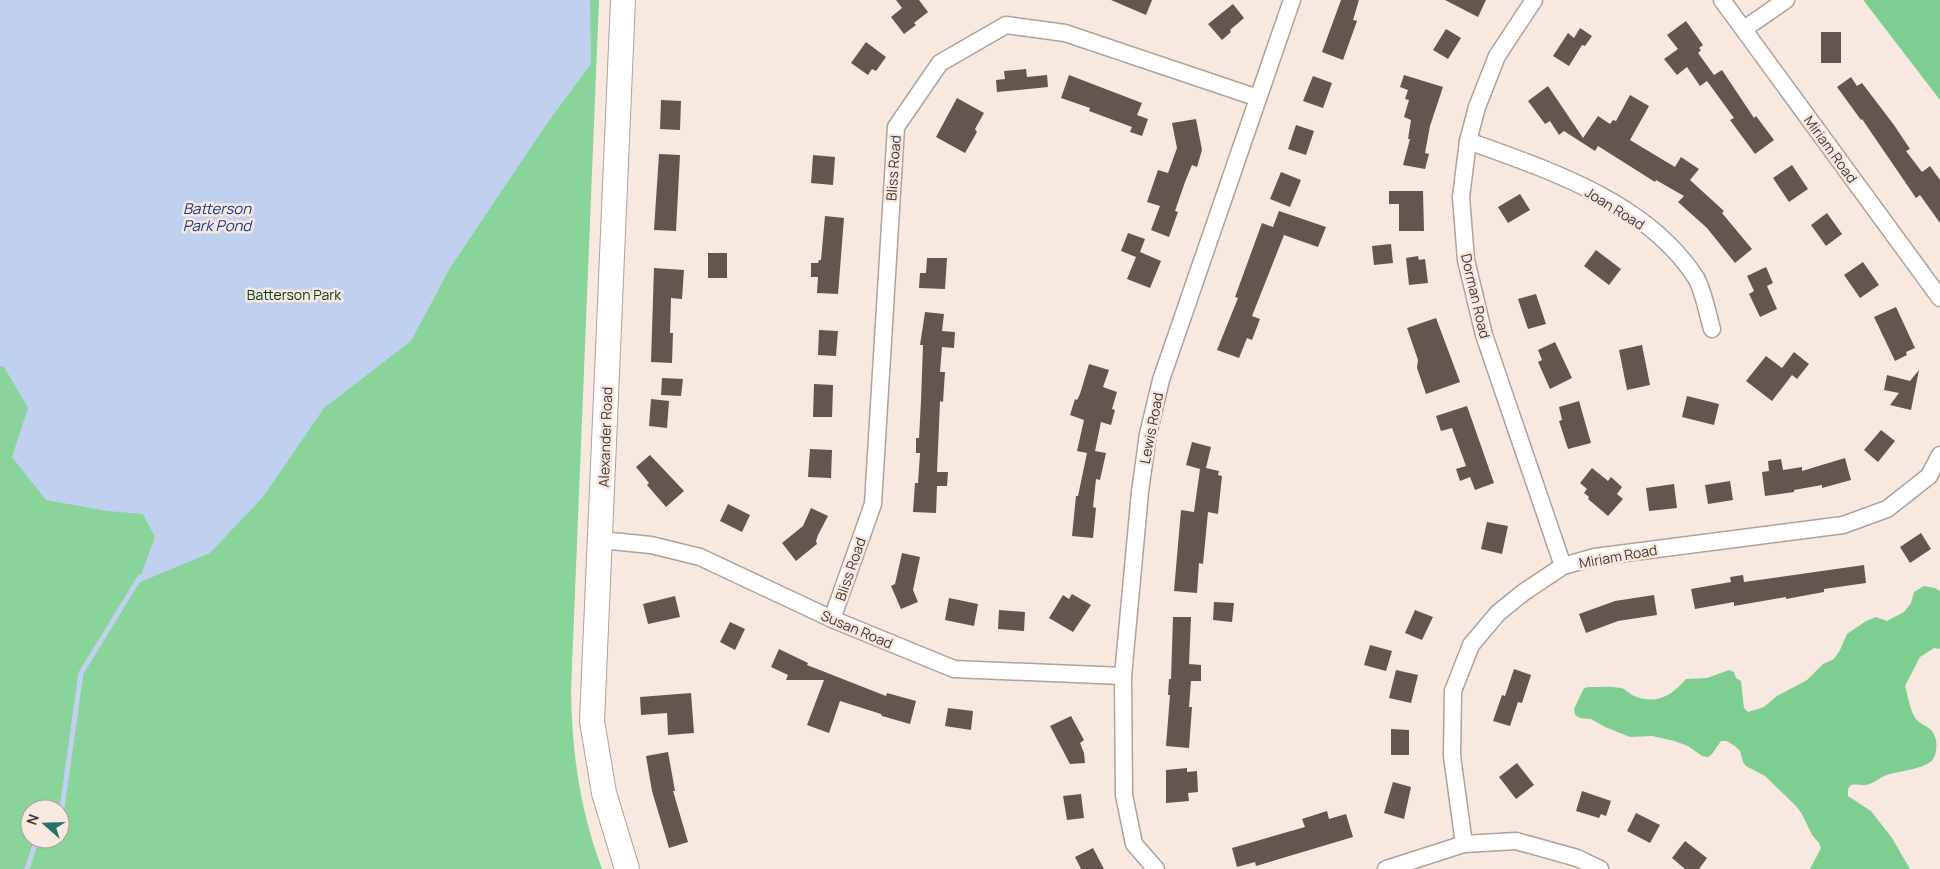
<svg xmlns="http://www.w3.org/2000/svg" width="1940" height="869" font-family="Manrope,sans-serif">
  <style>
    .green { fill: #89d49b; fill-rule: evenodd }
    .forest { fill: #7ece92 }
    .water { fill: #c0d1f0 }
    .lines { fill: none; stroke-linecap: round; stroke-linejoin: round }
    .stream { stroke: #c0d1f0; stroke-width: 5 }
    .building { fill: #62564e }
    .street-casing { stroke: #b0a299; stroke-width: 19 }
    .secondary-casing { stroke: #b0a299; stroke-width: 26 }
    .street { stroke: #fff; stroke-width: 16 }
    .secondary { stroke: #fff; stroke-width: 24 }
    .labels { text-anchor: middle; dominant-baseline: central; stroke-width: 5; stroke-linejoin: round; paint-order: stroke }
    .street-label { font-size: 14px; fill: #3e3835; stroke: #f8e9e0 }
    .park-label { font-size: 14px; fill: #01411c; stroke: #f8e9e0 }
    .water-label { font-size: 15px; font-style: italic; fill: #163a8f; stroke: #f8e9e0 }
  </style>
  <rect width="100%" height="100%" fill="#f8e9e0"/>
  <path class="green" d="M0 0H599L571 691C572 754 580 810 602 869H0ZM30 809H60V839H30Z"/>
  <g class="forest">
    <polygon points="1864,0 1940,0 1940,100 1864,1"/>
    <path d="M1924 586 1935 588 1940 591V649L1934 648 1920 657 1905 686C1908 696 1910 711 1916 719 1920 724 1927 726 1931 730 1938 737 1938 752 1933 759 1927 769 1898 771 1887 775 1880 777 1873 784 1866 785 1856 786 1847 779 1848 796L1871 811 1892 838 1910 869H1810L1821 848 1819 843 1812 835 1802 814 1795 805 1765 776 1746 766 1743 762 1740 751 1736 747 1727 741H1721L1712 754 1708 757 1702 756 1688 746 1674 741 1652 736 1630 737 1605 727 1591 719 1580 718 1575 715 1574 709 1584 688 1589 687C1599 687 1611 686 1621 688 1626 689 1629 694 1634 696 1657 705 1671 696 1686 679L1707 678 1729 670 1734 672 1736 678 1741 681 1744 708 1748 712 1764 707 1777 696 1807 680 1823 664 1834 659 1840 650 1847 634 1866 621 1876 617 1887 621 1904 612 1911 603 1914 592Z"/>
  </g>
  <polygon class="water" points="0,0 590,0 591,64 548,122 450,268 411,341 324,408 263,497 210,553 138,583 155,537 143,514 107,511 46,500 12,457 28,408 4,367 0,366"/>
  <g class="lines">
    <g class="stream">
      <polyline points="60,823 81,673 140,577"/>
      <polyline points="27,869 37,839"/>
    </g>
  </g>
  <g class="building">
    <polygon points="896,0 919,0 928,12 914,23 916,25 904,34 891,17 902,8"/>
    <polygon points="1111,0 1152,0 1146,15"/>
    <polygon points="1341,0 1359,0 1353,20 1357,21 1343,60 1322,52"/>
    <polygon points="1445,0 1486,0 1478,17"/>
    <polygon points="1233,4 1244,18 1230,30 1231,32 1222,40 1208,24"/>
    <polygon points="1686,21 1703,45 1699,48 1701,50 1698,53 1714,75 1722,70 1754,118 1756,116 1774,140 1755,154 1730,120 1734,118 1707,81 1700,86 1687,67 1677,75 1664,59 1678,49 1667,35"/>
    <polygon points="1580,28 1592,36 1585,46 1582,45 1569,66 1553,56 1568,33 1574,38"/>
    <polygon points="1446,29 1461,38 1448,59 1433,50"/>
    <rect x="1821" y="32" width="20" height="31"/>
    <polygon points="866,42 886,57 876,71 872,69 868,75 851,63"/>
    <polygon points="1026,69 1027,77 1047,75 1048,87 997,92 996,80 1005,79 1004,71"/>
    <polygon points="1069,75 1142,103 1137,115 1148,119 1142,136 1130,132 1132,127 1089,111 1090,108 1061,98"/>
    <polygon points="1404,75 1443,87 1430,126 1425,153 1429,154 1425,169 1403,165 1410,139 1408,139 1411,120 1404,117 1409,100 1405,99 1408,90 1400,87"/>
    <polygon points="1313,76 1332,83 1323,108 1303,101"/>
    <polygon points="1851,77 1857,86 1862,83 1894,125 1910,149 1906,151 1922,172 1930,166 1940,180 1940,223 1920,195 1916,198 1862,119 1861,120 1837,87"/>
    <polygon points="1548,86 1583,138 1598,116 1610,124 1613,120 1616,121 1630,95 1649,106 1630,140 1675,167 1681,157 1699,169 1690,180 1724,211 1722,213 1752,249 1735,263 1707,228 1678,202 1684,196 1656,180 1655,182 1598,146 1595,151 1564,131 1559,135 1550,121 1545,124 1528,101"/>
    <polygon points="957,98 984,113 975,129 977,132 965,153 936,137"/>
    <polygon points="661,100 681,101 680,130 660,129"/>
    <polygon points="1196,119 1202,150 1197,167 1192,165 1185,182 1175,211 1178,212 1169,237 1151,230 1160,206 1147,202 1158,170 1168,173 1177,148 1172,123"/>
    <polygon points="1296,125 1314,131 1306,155 1288,149"/>
    <polygon points="659,154 680,155 676,231 654,230"/>
    <polygon points="813,155 835,157 833,185 811,183"/>
    <polygon points="1792,165 1808,189 1789,202 1773,178"/>
    <polygon points="1281,172 1301,180 1290,207 1270,199"/>
    <polygon points="1389,191 1423,191 1424,231 1399,231 1399,204 1389,204"/>
    <polygon points="1520,194 1530,210 1508,223 1498,207"/>
    <polygon points="1279,211 1326,227 1318,247 1284,235 1252,316 1260,319 1252,340 1247,338 1239,358 1217,350 1238,298 1235,297 1262,223 1273,227"/>
    <polygon points="1827,213 1842,234 1826,246 1811,225"/>
    <polygon points="825,216 844,218 838,294 817,293 818,277 811,277 811,263 818,263 819,260 821,260"/>
    <polygon points="1128,233 1145,239 1140,252 1161,261 1150,288 1127,279 1136,257 1121,251"/>
    <polygon points="1391,244 1393,263 1374,265 1372,246"/>
    <polygon points="1596,250 1621,269 1609,285 1584,266"/>
    <rect x="708" y="253" width="19" height="25"/>
    <polygon points="1418,256 1419,260 1425,259 1428,283 1409,285 1406,258"/>
    <polygon points="927,258 947,258 945,289 919,288 920,273 926,273"/>
    <polygon points="1863,262 1879,285 1860,298 1844,275"/>
    <polygon points="1766,267 1773,283 1767,286 1777,309 1760,317 1749,294 1754,291 1747,276"/>
    <polygon points="654,268 684,270 682,299 671,298 670,333 673,333 672,363 651,362"/>
    <polygon points="1536,294 1546,324 1528,329 1518,299"/>
    <polygon points="1896,307 1915,348 1906,352 1907,355 1895,361 1874,317"/>
    <polygon points="925,312 944,314 942,331 955,332 954,348 942,347 940,372 945,372 943,402 940,401 937,472 948,472 947,486 937,486 936,513 913,512 915,483 918,483 920,453 916,453 916,438 919,438 921,401 923,345 920,345"/>
    <polygon points="1436,318 1460,382 1426,394 1417,368 1418,360 1407,328"/>
    <polygon points="819,330 838,331 836,356 818,355"/>
    <polygon points="1555,342 1572,378 1550,389 1538,362 1542,360 1538,350"/>
    <polygon points="1642,345 1650,385 1627,390 1619,350"/>
    <polygon points="1794,352 1809,364 1797,379 1792,375 1772,401 1746,381 1766,356 1782,368"/>
    <polygon points="1089,364 1109,370 1103,387 1117,392 1112,409 1115,410 1111,425 1101,422 1095,451 1106,453 1100,480 1096,479 1093,507 1096,508 1093,538 1072,536 1076,496 1078,496 1087,453 1077,451 1084,420 1070,415 1075,399 1077,400 1080,394"/>
    <polygon points="1919,370 1911,410 1890,405 1899,393 1884,390 1887,375 1910,381"/>
    <polygon points="662,378 683,379 681,396 661,395"/>
    <polygon points="814,384 833,385 832,417 813,417"/>
    <polygon points="1687,396 1719,404 1714,425 1682,417"/>
    <polygon points="651,399 669,401 667,428 649,426"/>
    <polygon points="1579,401 1591,443 1568,449 1559,421 1562,420 1559,407"/>
    <polygon points="1467,406 1494,483 1475,490 1470,477 1460,481 1456,469 1466,466 1452,428 1441,431 1436,416"/>
    <polygon points="1881,430 1895,441 1878,462 1864,450"/>
    <polygon points="1192,442 1211,447 1206,468 1219,471 1218,475 1222,476 1218,514 1208,512 1203,564 1199,563 1197,593 1174,591 1181,510 1194,512 1200,469 1186,465"/>
    <polygon points="810,449 832,450 831,478 808,477"/>
    <polygon points="650,455 684,491 666,507 647,485 649,483 636,467"/>
    <polygon points="1845,458 1851,480 1822,488 1822,485 1794,490 1794,492 1765,496 1762,472 1769,471 1768,461 1781,459 1783,470 1802,467 1802,471"/>
    <polygon points="1592,468 1608,481 1611,477 1622,487 1617,494 1623,499 1608,516 1588,499 1589,497 1584,493 1587,489 1580,483"/>
    <polygon points="1730,481 1733,500 1708,504 1705,485"/>
    <polygon points="1674,484 1677,508 1649,511 1646,488"/>
    <polygon points="728,504 750,515 742,532 720,521"/>
    <polygon points="811,508 828,516 818,535 816,541 817,544 796,561 782,543 803,526"/>
    <polygon points="1487,522 1508,526 1502,554 1481,549"/>
    <polygon points="1921,533 1931,549 1910,563 1900,547"/>
    <polygon points="902,553 920,557 913,590 918,602 901,609 891,586 895,584"/>
    <polygon points="1864,565 1866,583 1824,589 1824,592 1786,599 1786,597 1734,606 1734,602 1695,609 1691,589 1731,582 1730,577 1743,575 1744,582"/>
    <polygon points="1072,594 1091,605 1073,632 1049,618 1063,595 1069,599"/>
    <polygon points="1654,595 1657,615 1618,621 1586,633 1579,614 1615,601"/>
    <polygon points="675,596 680,617 648,624 643,604"/>
    <polygon points="949,598 978,604 974,626 945,620"/>
    <polygon points="1214,602 1234,603 1232,622 1213,620"/>
    <polygon points="999,610 1025,612 1024,631 998,629"/>
    <polygon points="1415,610 1433,617 1422,640 1405,633"/>
    <polygon points="1173,617 1191,617 1189,664 1201,665 1201,681 1191,681 1189,707 1192,707 1189,748 1166,746 1170,695 1168,695 1169,679 1171,679"/>
    <polygon points="730,622 745,629 735,650 720,642"/>
    <polygon points="1370,645 1392,651 1386,671 1364,665"/>
    <polygon points="779,649 808,663 807,665 886,696 887,693 916,701 910,724 882,716 881,714 840,701 829,733 807,725 824,680 786,680 788,675 771,667"/>
    <polygon points="1514,669 1531,675 1522,703 1518,702 1510,726 1493,721 1502,695 1505,696"/>
    <polygon points="1396,670 1418,675 1411,703 1389,698"/>
    <polygon points="691,693 694,733 668,735 667,713 641,715 640,697"/>
    <polygon points="948,708 973,711 971,730 945,726"/>
    <polygon points="1071,716 1084,740 1080,743 1084,753 1085,763 1070,764 1050,726"/>
    <polygon points="1391,729 1409,730 1409,755 1391,755"/>
    <polygon points="668,752 675,791 673,791 688,842 669,848 652,791 646,756"/>
    <polygon points="1517,763 1534,785 1516,799 1499,777"/>
    <polygon points="1187,768 1187,772 1197,771 1198,792 1188,793 1189,801 1166,803 1166,770"/>
    <polygon points="1393,782 1411,787 1404,819 1384,813"/>
    <polygon points="1582,791 1611,801 1606,816 1601,814 1599,818 1576,811"/>
    <polygon points="1081,794 1084,818 1067,820 1063,796"/>
    <polygon points="1327,811 1329,819 1346,814 1353,837 1256,866 1255,862 1237,867 1232,848 1305,827 1302,819"/>
    <polygon points="1636,813 1660,825 1650,843 1627,831"/>
    <polygon points="1685,841 1707,858 1699,869 1685,869 1672,858"/>
    <polygon points="1093,848 1104,869 1081,869 1075,857"/>
  </g>
  <g class="lines">
    <g class="street-casing">
      <g id="street">
        <polyline points="1534,0 1497,56 1477,107 1468,141 1461,197 1466,260 1484,335 1563,566"/>
        <polyline points="1722,0 1940,298"/>
        <polyline points="1744,29 1786,0"/>
        <path d="M1468 141C1549 170 1647 202 1696 278 1703 289 1708 316 1712 329"/>
        <polyline points="601,540 651,545 700,557 832,619 954,669 1123,676"/>
        <polyline points="832,619 873,504 896,127 940,63 1006,25 1065,33 1258,98"/>
        <polyline points="1464,844 1452,756 1453,691 1471,645 1498,613 1524,592 1563,566 1595,557 1843,525 1887,509 1929,476 1940,455"/>
        <polyline points="1156,869 1134,844 1124,795 1123,676 1140,492 1148,434 1161,380 1292,0"/>
        <polyline points="1386,869 1464,844 1516,841 1577,858 1600,869"/>
      </g>
    </g>
    <g class="secondary-casing">
      <polyline id="secondary" points="623,0 592,721 604,793 627,869"/>
    </g>
    <use href="#street" class="street"/>
    <use href="#secondary" class="secondary"/>
  </g>
  <g class="labels">
    <g class="street-label">
      <text transform="translate(1831 149) rotate(54)">Miriam Road</text>
      <text transform="translate(893 168) rotate(-86)">Bliss Road</text>
      <text transform="translate(1615 208) rotate(32)">Joan Road</text>
      <text transform="translate(1476 296) rotate(77)">Dorman Road</text>
      <text transform="translate(1151 428) rotate(-79)">Lewis Road</text>
      <text transform="translate(605 437) rotate(-88)">Alexander Road</text>
      <text transform="translate(1618 556) rotate(-10)">Miriam Road</text>
      <text transform="translate(850 569) rotate(-71)">Bliss Road</text>
      <text transform="translate(857 629) rotate(23)">Susan Road</text>
    </g>
    <g class="park-label">
      <text x="294" y="294">Batterson Park</text>
    </g>
    <g class="water-label">
      <text x="217" y="208">Batterson<tspan x="217" dy="17">Park Pond</tspan></text>
    </g>
  </g>
  <g transform="translate(45 824) rotate(290)"><circle r="24" fill="#f8e9e0" stroke="#aea29c"/>
  <path d="M0-4L9 19L0 12L-9 19Z" fill="#27716b"/>
  <text y="-8" font-size="14" font-weight="bold" text-anchor="middle" fill="#3e3835">N</text>
  </g>
</svg>
